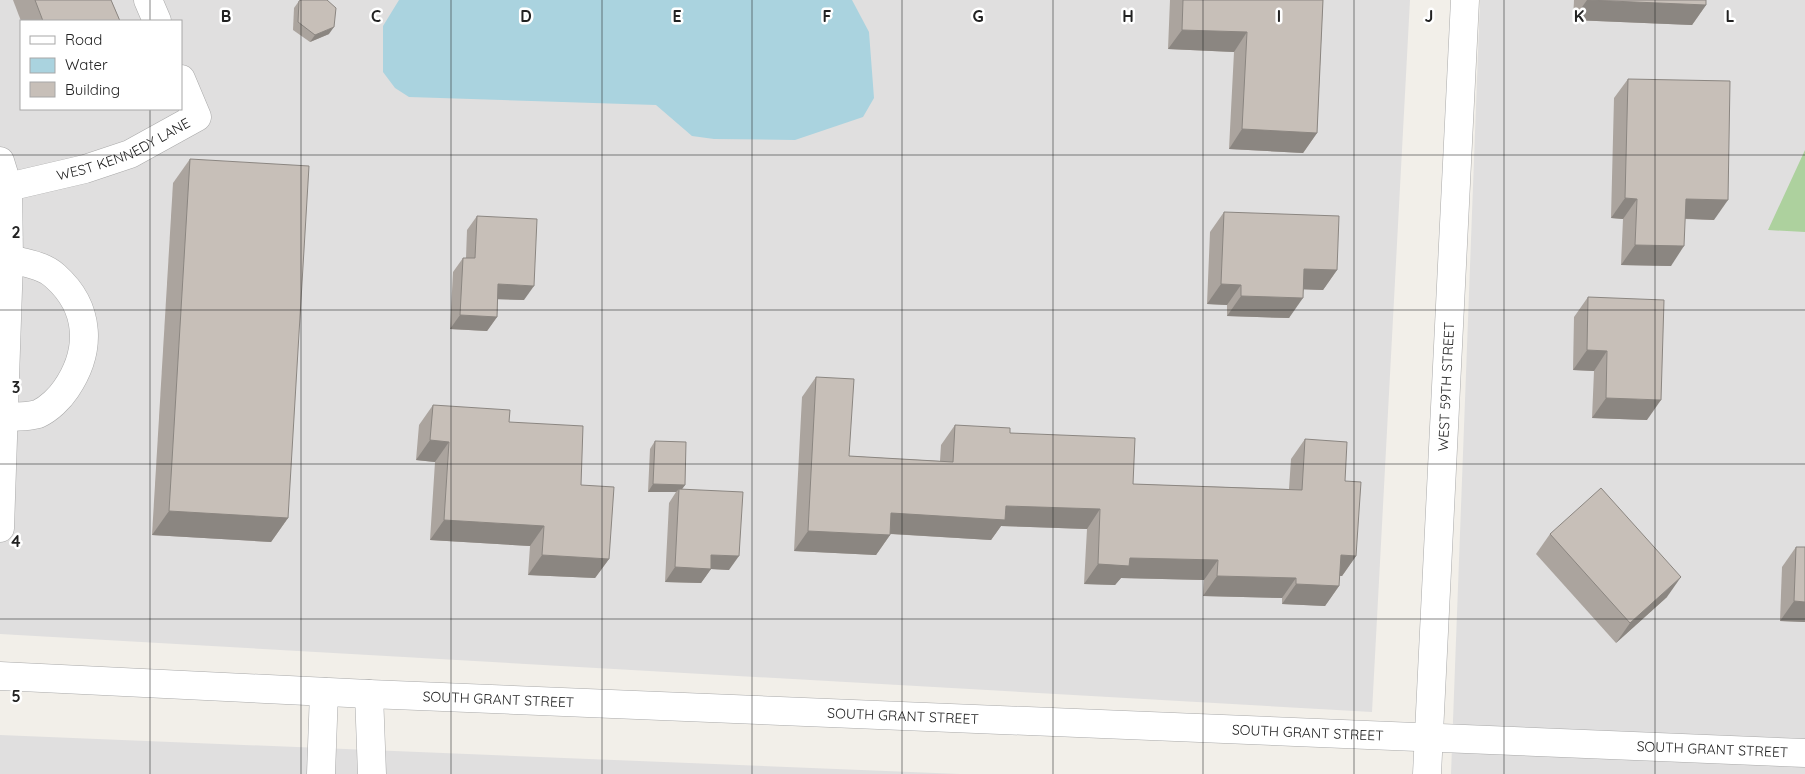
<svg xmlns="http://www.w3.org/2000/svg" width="1805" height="774" font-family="Quicksand,sans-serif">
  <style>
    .residential { fill: #e0dfdf; fill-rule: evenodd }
    .forest { fill: #add19e }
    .water { fill: #aad3df }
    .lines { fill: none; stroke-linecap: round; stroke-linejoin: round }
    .minor-casing { stroke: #a9a9a9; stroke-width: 29 }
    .minor { stroke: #fff; stroke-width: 28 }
    .wall { fill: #aba49e }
    .shaded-wall { fill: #8b8681 }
    .building { fill: #c7bfb8; stroke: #8b8681 }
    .grid { fill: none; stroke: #222; stroke-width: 1; stroke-opacity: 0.55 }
    .labels { text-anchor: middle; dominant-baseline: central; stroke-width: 5; stroke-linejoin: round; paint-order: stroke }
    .street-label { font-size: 14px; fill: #222; stroke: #fff }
    .grid-label { font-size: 16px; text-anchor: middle; font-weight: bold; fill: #222; stroke: #fff; stroke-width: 5; stroke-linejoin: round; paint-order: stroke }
  </style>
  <rect width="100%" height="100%" fill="#f2efe9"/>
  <g class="residential">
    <path d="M0 0H1410L1372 712 0 634ZM21 21H181V109H21Z"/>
    <polygon points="1480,0 1805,0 1805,774 1451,774"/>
    <polygon points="0,735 960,774 0,774"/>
  </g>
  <polygon class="forest" points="1805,150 1805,232 1768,230"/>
  <polygon class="water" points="399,0 852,0 869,32 874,98 863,117 795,140 714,139 692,136 656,105 409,97 395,88 383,72 383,26"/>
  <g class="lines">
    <g class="minor-casing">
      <g id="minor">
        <polyline points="148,0 157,21"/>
        <polyline points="0,161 8,187 9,259 0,528"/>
        <path id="s1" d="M8 187 85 169 130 154 197 117 181 79"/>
        <path d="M0 417C10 417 28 417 38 414 49 409 60 398 66 389 92 351 91 308 55 276 43 265 25 263 9 259"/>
        <path id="s2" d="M0 676 369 694 1805 753"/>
        <polyline points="369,694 372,774"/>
        <polyline points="321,774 324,692"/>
        <path id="s3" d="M1427 774 1465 0"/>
      </g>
    </g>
    <use href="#minor" class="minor"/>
  </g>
  <g class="wall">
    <polygon points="13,0 111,0 120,21 21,21"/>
    <polygon points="1170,0 1323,0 1317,133 1303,153 1229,149 1234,52 1168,49"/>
    <polygon points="1574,0 1706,0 1706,5 1692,25 1573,20"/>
    <polygon points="299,1 329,34 310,42 293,30 294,8"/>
    <polygon points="1628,79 1714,220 1685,219 1671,266 1621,265 1623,219 1611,218 1614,98"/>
    <polygon points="190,159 288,518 271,542 152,535 173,183"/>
    <polygon points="1224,212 1337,270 1323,290 1304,289 1289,318 1227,316 1227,305 1207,304 1210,232"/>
    <polygon points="477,216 524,300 498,299 497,317 487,331 450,329 453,272 463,258 466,258 467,230"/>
    <polygon points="1588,297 1647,420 1592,418 1594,371 1573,370 1574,317"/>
    <polygon points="816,377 849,456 940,461 941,445 955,425 1010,433 1133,484 1289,489 1291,459 1305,439 1345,481 1356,556 1342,576 1339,576 1339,586 1325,606 1282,604 1282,598 1203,596 1204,580 1121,578 1115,585 1084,584 1087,529 1001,526 991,540 890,534 890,535 876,555 794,551 802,397"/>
    <polygon points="433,405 509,422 581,485 609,559 595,578 528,575 530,546 430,540 435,462 416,460 419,425"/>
    <polygon points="655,441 685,485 682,489 729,570 711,569 701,583 665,582 669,503 676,492 648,492 650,449"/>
    <polygon points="1550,534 1667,597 1616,643 1536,554"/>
    <polygon points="1796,547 1805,622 1780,621 1782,567"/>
  </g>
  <g class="shaded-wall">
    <polygon points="1587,0 1706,5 1692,25 1573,20"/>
    <polygon points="334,27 329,34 310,42 315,35"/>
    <polygon points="1182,30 1247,32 1234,52 1168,49"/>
    <polygon points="1242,129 1317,133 1303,153 1229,149"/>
    <polygon points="1625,198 1637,199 1623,219 1611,218"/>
    <polygon points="1686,199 1728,200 1714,220 1672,218"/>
    <polygon points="1635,245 1684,246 1671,266 1621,265"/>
    <polygon points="1304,269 1337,270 1323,290 1290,289"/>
    <polygon points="498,284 534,286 524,300 488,299"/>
    <polygon points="1221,284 1241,285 1227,305 1207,304"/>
    <polygon points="1241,296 1303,298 1289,318 1227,316"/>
    <polygon points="460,315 497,317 487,331 450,329"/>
    <polygon points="1587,350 1607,351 1594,371 1573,370"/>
    <polygon points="1606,398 1661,400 1647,420 1592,418"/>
    <polygon points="430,440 449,442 435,462 416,460"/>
    <polygon points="653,484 685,485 679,493 679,489 676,492 648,492"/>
    <polygon points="1006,506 1100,509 1087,529 1001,526 991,540 877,533 891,513"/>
    <polygon points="169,511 288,518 271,542 152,535"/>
    <polygon points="444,520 544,526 530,546 430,540"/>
    <polygon points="808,531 890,535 876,555 794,551"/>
    <polygon points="542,555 609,559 595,578 528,575"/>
    <polygon points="711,555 739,556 729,570 711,569 701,583 665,582 675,567"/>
    <polygon points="1341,555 1356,556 1342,576 1327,575"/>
    <polygon points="1130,558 1218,560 1204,580 1121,578 1115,585 1084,584 1098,564"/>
    <polygon points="1217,576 1296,578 1282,598 1203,596"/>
    <polygon points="1681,577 1667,597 1616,643 1630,623"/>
    <polygon points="1296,584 1339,586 1325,606 1282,604"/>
    <polygon points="1794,601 1805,602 1805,622 1780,621"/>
  </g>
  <g class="building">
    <polygon points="35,0 111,0 120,21 43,21"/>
    <polygon points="301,0 327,0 336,8 334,27 315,35 298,22 299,1"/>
    <polygon points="1183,0 1323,0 1317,133 1242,129 1247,32 1182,30"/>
    <polygon points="1587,0 1706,0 1706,5"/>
    <polygon points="1628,79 1730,81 1728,200 1686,199 1684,246 1635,245 1637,199 1625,198"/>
    <polygon points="190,159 309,166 288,518 169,511"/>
    <polygon points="1224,212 1339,216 1337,270 1304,269 1303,298 1241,296 1241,285 1221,284"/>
    <polygon points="477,216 537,219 534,286 498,284 497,317 460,315 463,258 475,258"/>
    <polygon points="1588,297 1664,300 1661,400 1606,398 1607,351 1587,350"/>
    <polygon points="816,377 854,379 849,456 953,462 955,425 1010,428 1010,433 1135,438 1133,484 1302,490 1305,439 1347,442 1345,481 1361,482 1356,556 1341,555 1339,586 1296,584 1296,578 1217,576 1218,560 1130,558 1129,566 1098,564 1100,509 1006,506 1005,520 891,513 890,535 808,531"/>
    <polygon points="433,405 510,410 509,422 583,426 581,485 614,487 609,559 542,555 544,526 444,520 449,442 430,440"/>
    <polygon points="655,441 686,442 685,485 653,484"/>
    <polygon points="1601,488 1681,577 1630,623 1550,534"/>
    <polygon points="679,489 743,492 739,556 711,555 711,569 675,567"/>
    <polygon points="1796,547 1805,547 1805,602 1794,601"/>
  </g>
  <path class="grid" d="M150 0V21M301 0V774M451 0V774M602 0V774M752 0V774M902 0V774M1053 0V774M1203 0V774M1354 0V774M1504 0V774M1655 0V774M150 109V774M0 155H1805M0 310H1805M0 464H1805M0 619H1805"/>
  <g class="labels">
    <g class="street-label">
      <text stroke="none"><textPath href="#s1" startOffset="122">WEST KENNEDY LANE</textPath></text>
      <text stroke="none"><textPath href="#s3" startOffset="388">WEST 59TH STREET</textPath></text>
      <text stroke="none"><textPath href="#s2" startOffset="499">SOUTH GRANT STREET</textPath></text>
      <text stroke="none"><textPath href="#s2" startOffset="904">SOUTH GRANT STREET</textPath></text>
      <text stroke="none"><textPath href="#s2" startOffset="1309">SOUTH GRANT STREET</textPath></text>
      <text stroke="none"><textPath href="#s2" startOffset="1714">SOUTH GRANT STREET</textPath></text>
    </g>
  </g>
  <g class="grid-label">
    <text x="226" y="22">B</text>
    <text x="376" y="22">C</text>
    <text x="526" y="22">D</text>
    <text x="677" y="22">E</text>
    <text x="827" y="22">F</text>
    <text x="978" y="22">G</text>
    <text x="1128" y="22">H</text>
    <text x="1279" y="22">I</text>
    <text x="1429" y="22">J</text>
    <text x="1579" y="22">K</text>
    <text x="1730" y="22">L</text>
    <text x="16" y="238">2</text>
    <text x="16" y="393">3</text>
    <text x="16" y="547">4</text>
    <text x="16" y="702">5</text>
  </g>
  <rect x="20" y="20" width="162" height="90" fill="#ffffff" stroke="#a7a7a7"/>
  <rect x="30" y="36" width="25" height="8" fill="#ffffff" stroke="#a7a7a7"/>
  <text x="65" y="45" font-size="15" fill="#222222">Road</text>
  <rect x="30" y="58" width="25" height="15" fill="#aad3df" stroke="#a7a7a7"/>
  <text x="65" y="70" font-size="15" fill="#222222">Water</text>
  <rect x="30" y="82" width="25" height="15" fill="#c7bfb8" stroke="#a7a7a7"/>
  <text x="65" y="95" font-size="15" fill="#222222">Building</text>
</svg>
